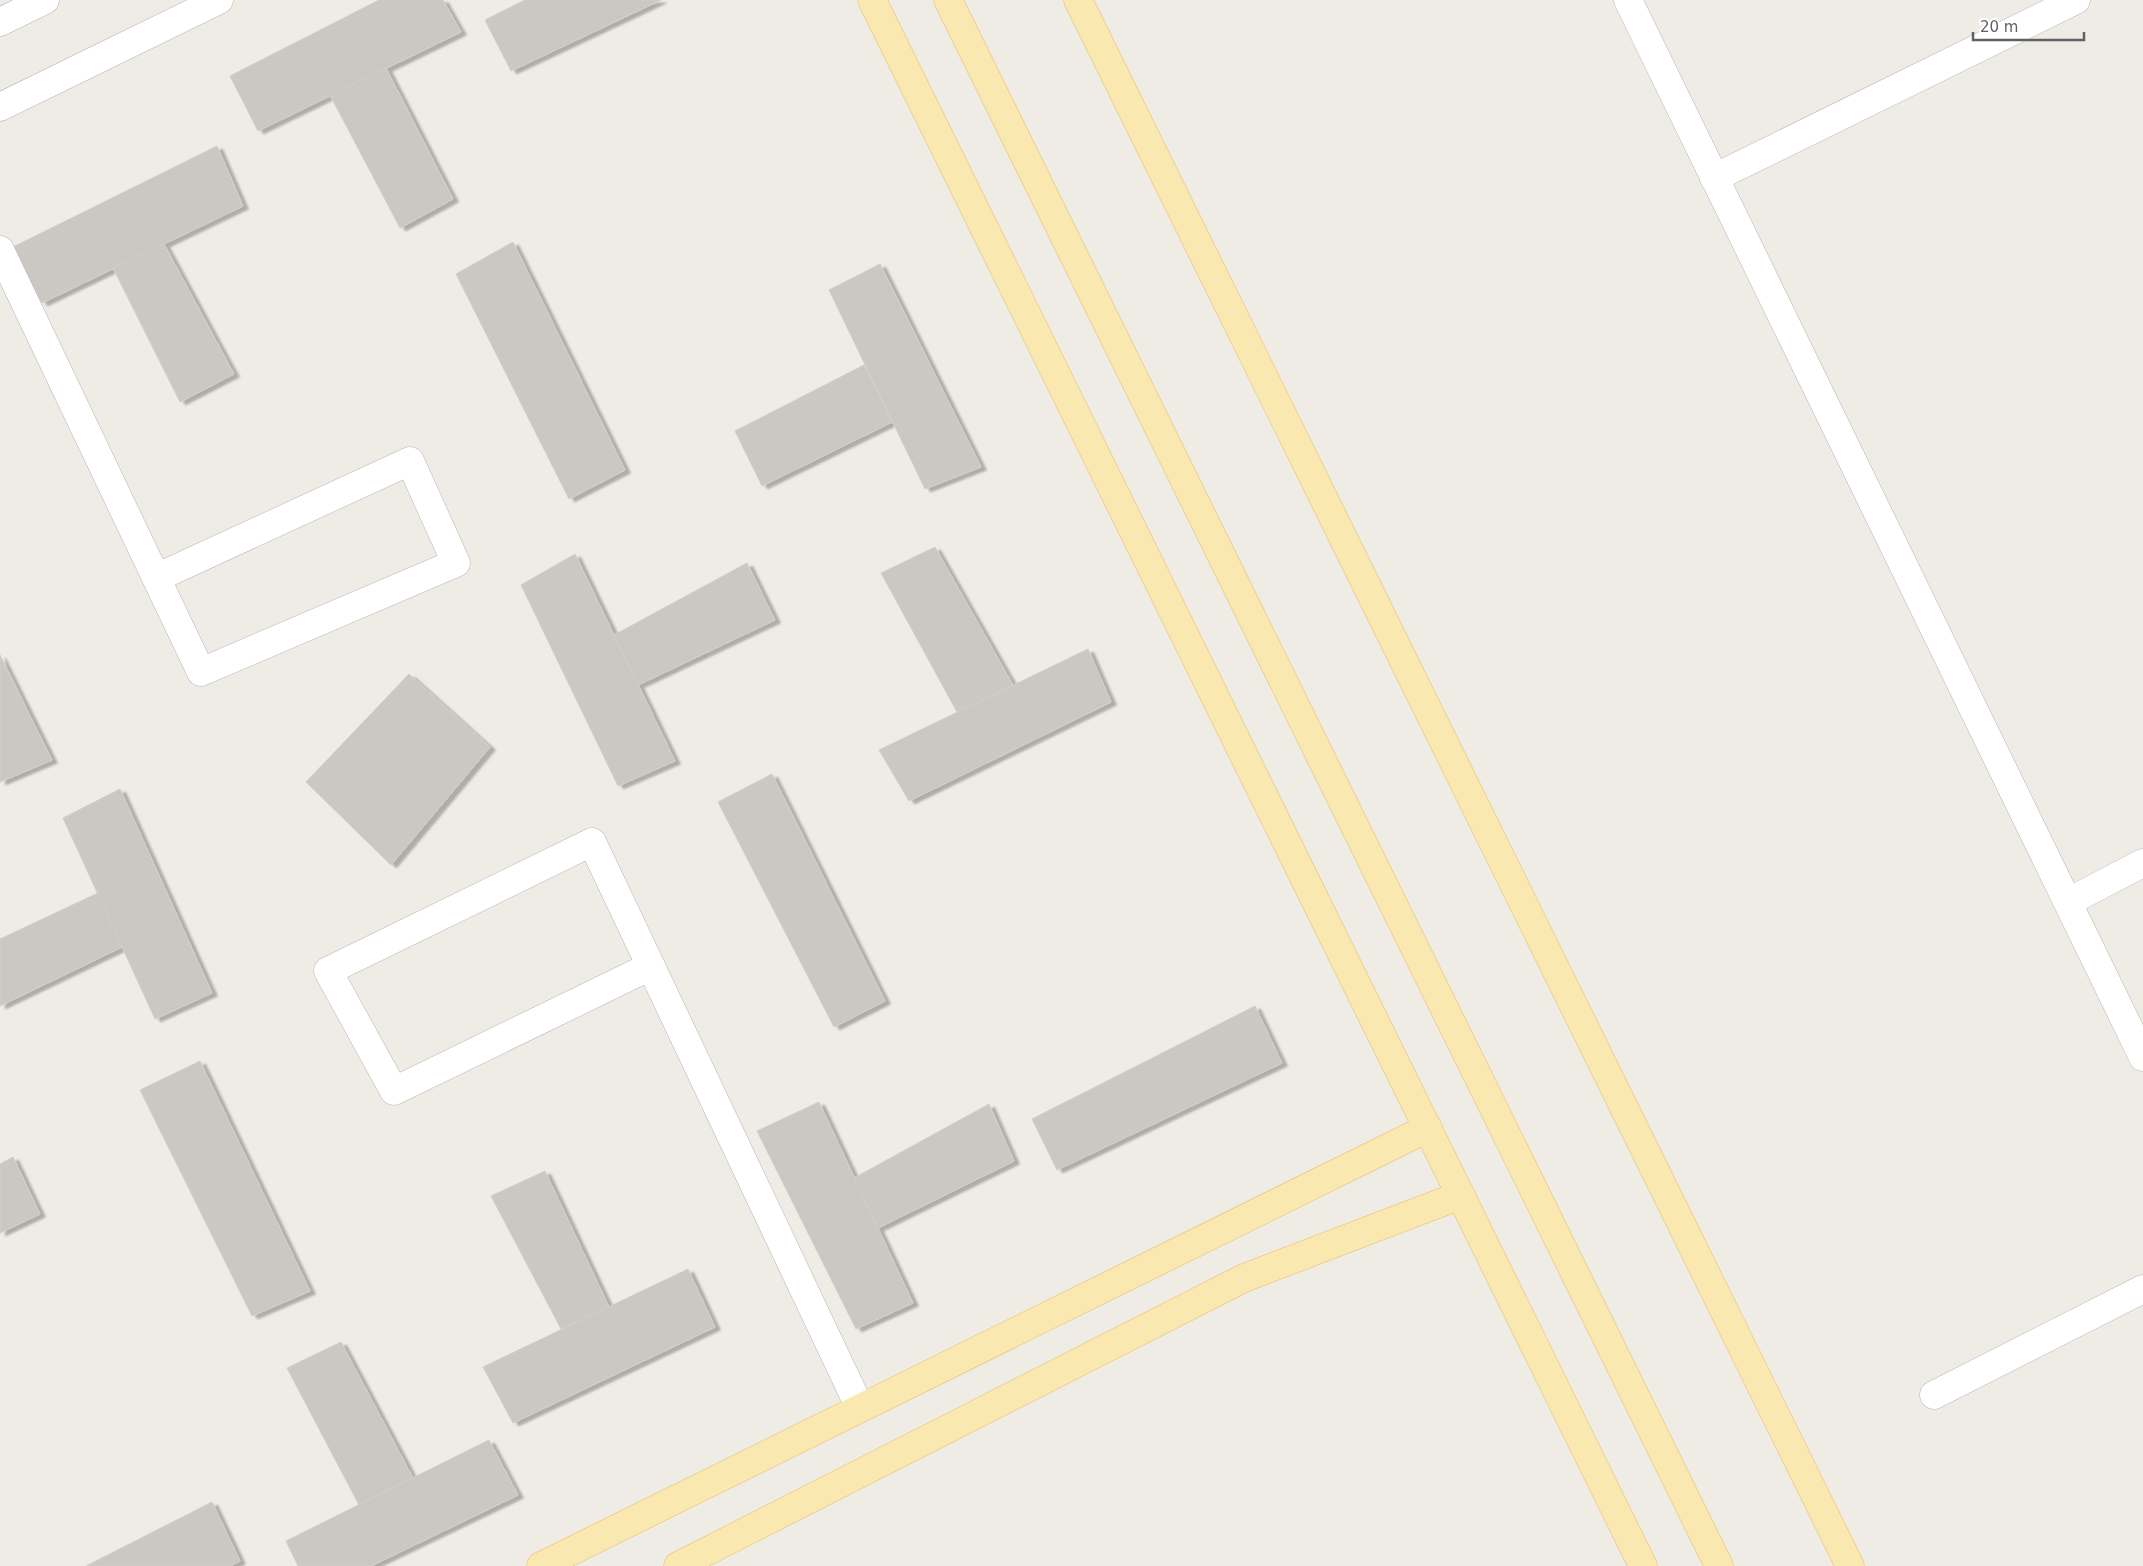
<svg xmlns="http://www.w3.org/2000/svg" width="2143" height="1566" font-family="'DejaVu Sans',sans-serif">
  <style>
    .building { fill: #cbc7c3; stroke: #d3cec5; filter: url(#shadow) }
    .lines { fill: none; stroke-linecap: round; stroke-linejoin: round }
    .minor-casing { stroke: #b3b7ba; stroke-width: 29 }
    .major-casing { stroke: #e7bb67; stroke-width: 29 }
    .minor { stroke: #fff; stroke-width: 28 }
    .major { stroke: #f9e9b1; stroke-width: 28 }
  </style>
  <defs>
    <filter id="shadow"><feDropShadow dx="5.5" dy="3" stdDeviation="1" flood-color="#0004"/></filter>
  </defs>
  <rect width="100%" height="100%" fill="#efece6"/>
  <g class="building">
    <polygon points="379,0 443,0 461,32 258,131 230,76"/>
    <polygon points="525,0 661,0 511,71 485,20"/>
    <polygon points="386,68 453,199 400,228 330,95"/>
    <polygon points="217,146 243,206 42,303 11,248"/>
    <polygon points="513,242 625,470 569,499 456,274"/>
    <polygon points="164,244 234,374 180,402 113,268"/>
    <polygon points="880,264 981,467 925,489 829,290"/>
    <polygon points="864,365 892,422 762,486 735,431"/>
    <polygon points="935,547 1013,685 957,712 881,573"/>
    <polygon points="575,554 675,761 618,786 521,585"/>
    <polygon points="747,563 775,620 638,685 614,635"/>
    <polygon points="1088,649 1111,702 909,801 879,750"/>
    <polygon points="0,655 52,760 0,782"/>
    <polygon points="409,674 490,747 391,865 306,782"/>
    <polygon points="772,774 885,1001 834,1027 718,802"/>
    <polygon points="120,789 212,993 155,1019 63,818"/>
    <polygon points="98,893 122,947 0,1006 0,939"/>
    <polygon points="1255,1006 1282,1063 1057,1170 1032,1119"/>
    <polygon points="200,1061 310,1291 252,1316 140,1090"/>
    <polygon points="819,1102 913,1303 856,1329 757,1131"/>
    <polygon points="989,1104 1014,1161 878,1228 854,1178"/>
    <polygon points="13,1157 40,1214 0,1233 0,1164"/>
    <polygon points="545,1171 609,1307 561,1329 491,1196"/>
    <polygon points="688,1269 715,1327 513,1423 483,1367"/>
    <polygon points="341,1342 413,1478 359,1505 287,1368"/>
    <polygon points="489,1440 518,1495 371,1566 298,1566 286,1541"/>
    <polygon points="212,1502 240,1561 230,1566 86,1566"/>
  </g>
  <g class="lines">
    <g class="minor-casing">
      <g id="minor">
        <polyline points="1628,0 2143,1057"/>
        <polyline points="0,22 45,0"/>
        <polyline points="0,107 219,0"/>
        <polyline points="1714,178 2076,0"/>
        <polyline points="0,250 201,672 456,563 410,461 156,578"/>
        <polyline points="2068,902 2143,863"/>
        <polyline points="651,966 394,1091 328,971 592,842 860,1408"/>
        <polyline points="1934,1395 2143,1289"/>
      </g>
    </g>
    <g class="major-casing">
      <g id="major">
        <polyline points="872,0 1643,1566"/>
        <polyline points="948,0 1719,1566"/>
        <polyline points="1078,0 1850,1566"/>
        <polyline points="541,1566 1428,1128"/>
        <polyline points="678,1566 1244,1278 1461,1195"/>
      </g>
    </g>
    <use href="#minor" class="minor"/>
    <use href="#major" class="major"/>
  </g>
  <path d="M1973 32v8h111v-8" fill="none" stroke="#5e6265" stroke-width="2.5"/>
  <text x="1980" y="32" font-size="15" fill="#5e6265" stroke="#ffffff" stroke-width="4" paint-order="stroke">20 m</text>
</svg>
